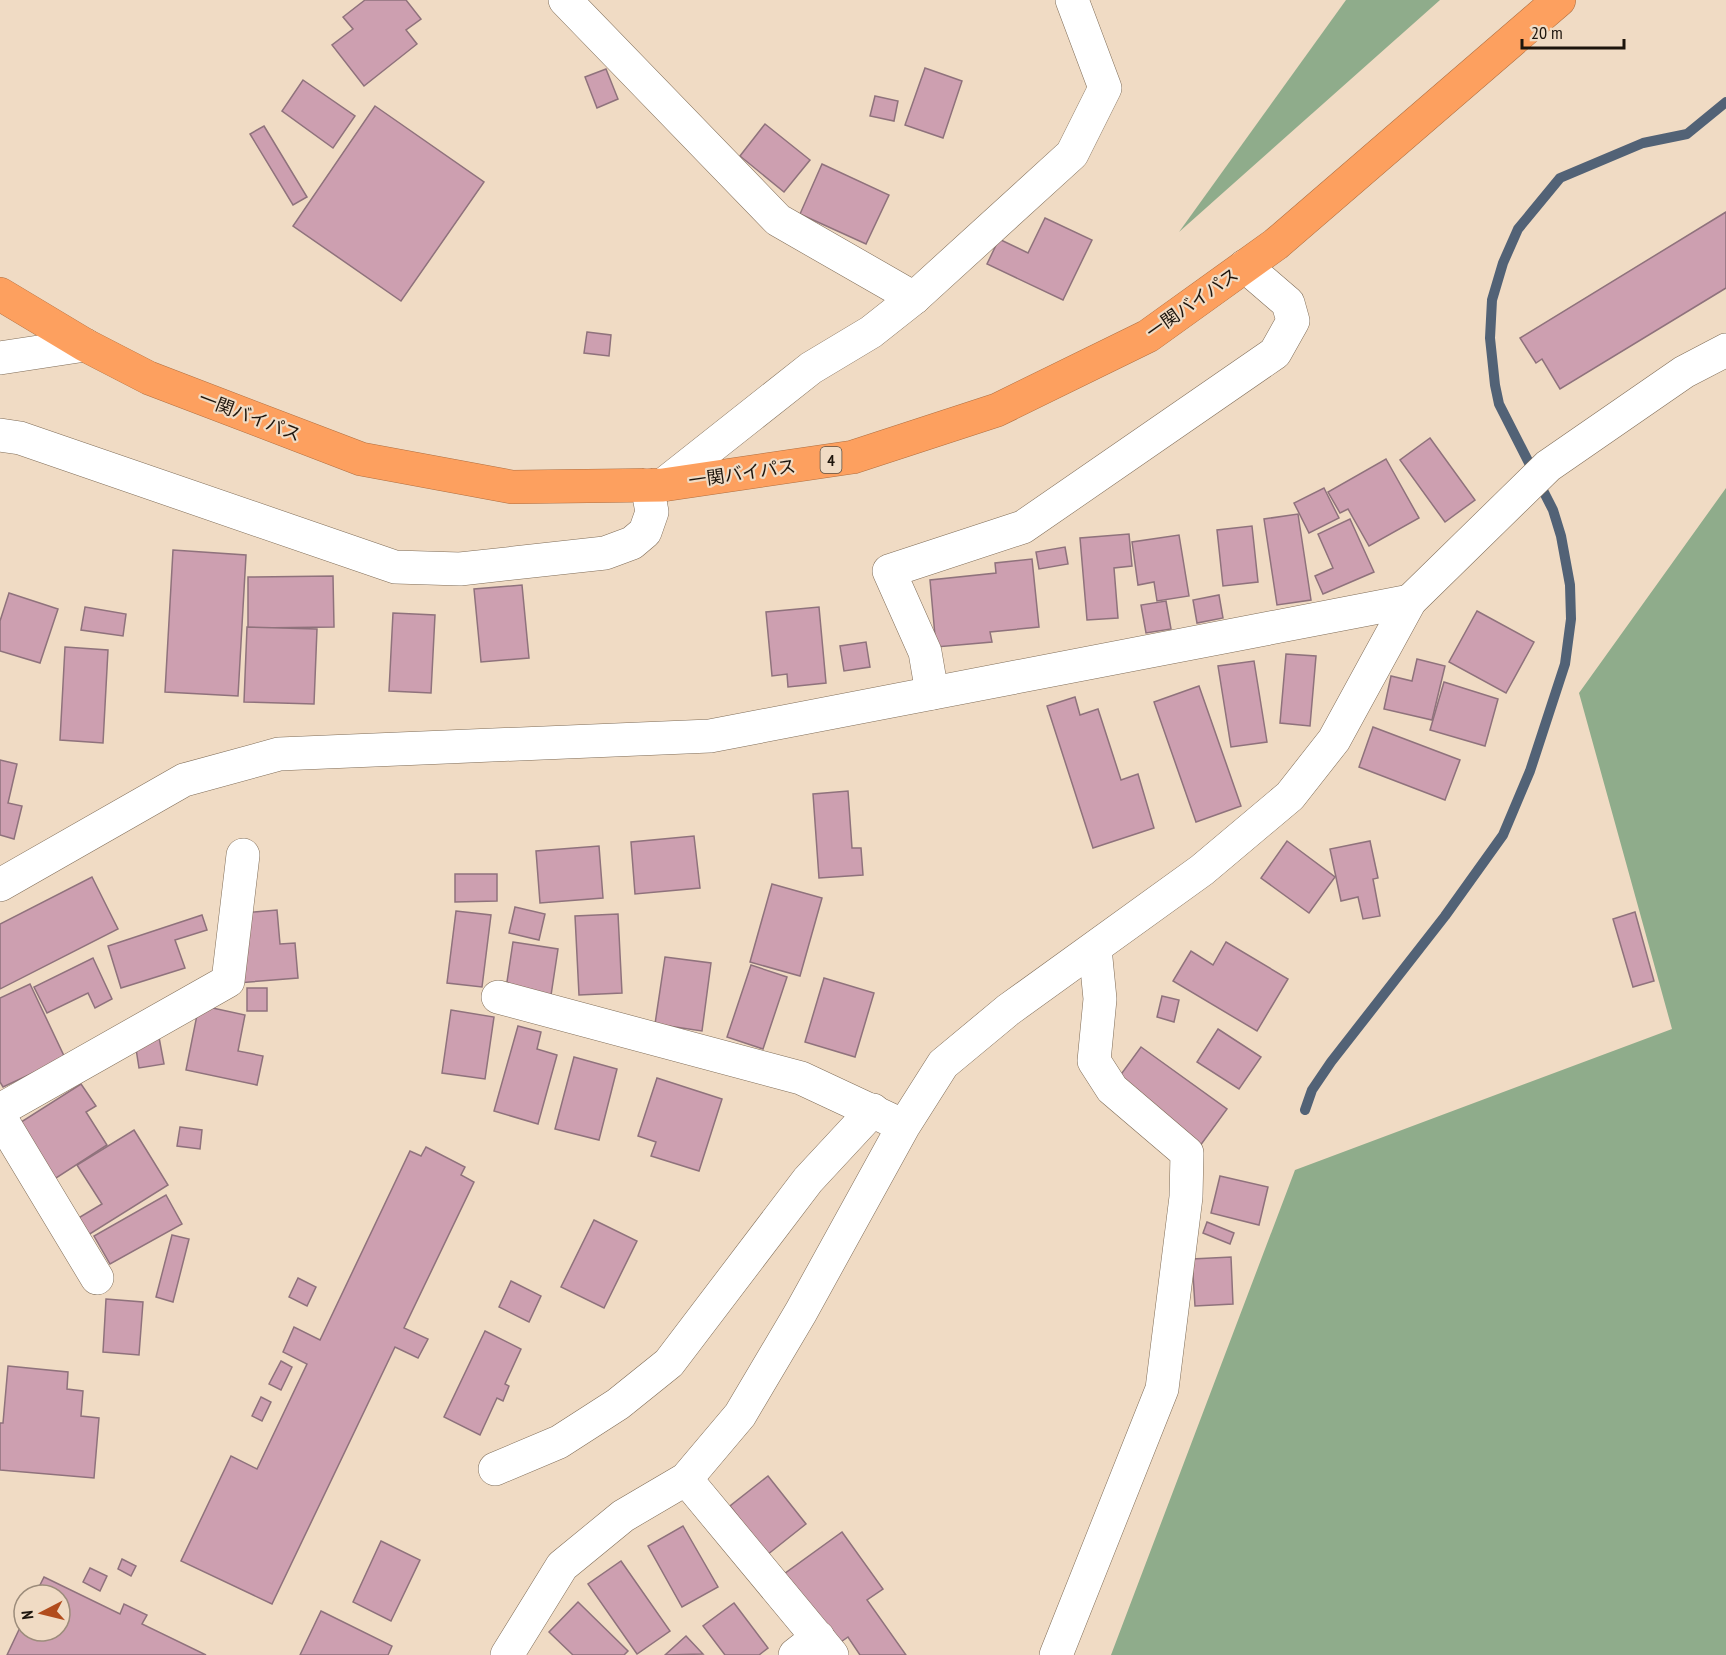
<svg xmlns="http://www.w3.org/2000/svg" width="1726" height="1655" font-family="'PT Sans Narrow','Noto Sans JP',sans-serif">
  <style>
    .forest { fill: #8fac8b }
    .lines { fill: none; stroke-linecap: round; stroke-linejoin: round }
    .stream { stroke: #526276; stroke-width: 10 }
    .building { fill: #cd9fb0; stroke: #8f727c; stroke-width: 1.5 }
    .minor-casing { stroke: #7f6c57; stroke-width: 34 }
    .highway-casing { stroke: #af6f42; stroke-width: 34 }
    .minor { stroke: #fff; stroke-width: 33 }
    .highway { stroke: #fda05f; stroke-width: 33 }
    .labels { text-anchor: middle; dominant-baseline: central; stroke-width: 4.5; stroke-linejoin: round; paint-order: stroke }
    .shield { fill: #f0dbc4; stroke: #5c5044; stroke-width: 1.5 }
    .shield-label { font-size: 16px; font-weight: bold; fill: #1d150d }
    .street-label { font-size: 18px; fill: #1d150d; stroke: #f0dbc4 }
  </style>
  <rect width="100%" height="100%" fill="#f0dbc4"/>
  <g class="forest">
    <polygon points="1346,0 1440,0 1179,232"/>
    <polygon points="1726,488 1726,1655 1111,1655 1295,1170 1672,1029 1579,693"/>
  </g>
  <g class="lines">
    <polyline class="stream" points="1305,1110 1312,1090 1331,1062 1445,916 1503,835 1530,771 1565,664 1571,619 1570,585 1561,536 1553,510 1499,404 1495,385 1490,338 1492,300 1503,263 1518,229 1560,178 1643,143 1687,134 1726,102"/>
  </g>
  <g class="building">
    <polygon points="365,0 406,0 421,19 406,30 417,44 364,86 332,45 353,29 343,17"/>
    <polygon points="925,68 962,81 943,138 905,125"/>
    <polygon points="606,69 618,99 597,108 585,77"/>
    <polygon points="303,80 355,116 333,148 282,111"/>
    <polygon points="875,96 898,101 894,121 870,116"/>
    <polygon points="375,106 484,182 401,301 293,226"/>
    <polygon points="765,124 810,160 784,192 740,156"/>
    <polygon points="264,126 307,197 293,205 250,134"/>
    <polygon points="822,164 889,195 866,244 800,214"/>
    <polygon points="1726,212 1726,288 1560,389 1542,359 1536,363 1520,338"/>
    <polygon points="1045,218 1092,240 1063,300 987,264 999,239 1028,253"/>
    <polygon points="587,332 611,335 609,356 584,353"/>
    <polygon points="1430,438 1475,500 1445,522 1400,460"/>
    <polygon points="1386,459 1419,518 1369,546 1348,509 1340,513 1328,492"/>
    <polygon points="1324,488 1339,518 1309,533 1294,503"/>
    <polygon points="1298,514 1311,600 1277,605 1264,519"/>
    <polygon points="1350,519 1374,572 1323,594 1315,576 1333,568 1318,534"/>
    <polygon points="1252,526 1258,582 1223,586 1217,530"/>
    <polygon points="1129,534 1132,566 1114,568 1118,618 1087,620 1080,538"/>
    <polygon points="1179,535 1189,596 1157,601 1154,582 1138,585 1132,542"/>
    <polygon points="1065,547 1068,564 1039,569 1036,552"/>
    <polygon points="173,550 246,555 238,696 165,692"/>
    <polygon points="1032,559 1039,627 990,632 992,642 936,647 930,580 996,573 995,563"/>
    <polygon points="333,576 334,627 248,628 248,577"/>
    <polygon points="522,585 529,658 481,662 474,589"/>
    <polygon points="9,593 58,609 40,663 0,651 0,621"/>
    <polygon points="1219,595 1223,618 1197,623 1193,600"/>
    <polygon points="1166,601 1171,629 1146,633 1141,605"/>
    <polygon points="85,607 126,614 123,636 81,630"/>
    <polygon points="819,607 826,683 788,687 787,674 772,676 766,612"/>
    <polygon points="1477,611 1534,642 1506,693 1449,662"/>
    <polygon points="393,613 435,615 431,693 389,691"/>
    <polygon points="247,627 317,629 314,704 244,702"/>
    <polygon points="866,642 870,667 844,671 840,646"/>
    <polygon points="65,647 108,650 103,743 60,740"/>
    <polygon points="1286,654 1316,656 1310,726 1280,723"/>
    <polygon points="1417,659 1445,666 1432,720 1384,709 1391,676 1412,681"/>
    <polygon points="1254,661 1267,742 1231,747 1218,666"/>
    <polygon points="1444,682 1498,699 1485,746 1430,730"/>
    <polygon points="1199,686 1241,806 1196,822 1154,702"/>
    <polygon points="1075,697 1080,715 1098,709 1121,780 1138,774 1154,828 1093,848 1047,706"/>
    <polygon points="1373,727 1460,760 1445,800 1359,767"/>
    <polygon points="0,760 17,764 8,803 22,806 14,839 0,835"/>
    <polygon points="848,791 852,848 861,848 863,875 819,878 813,794"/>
    <polygon points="694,836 700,888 635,894 631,842"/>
    <polygon points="1287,841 1335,877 1309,913 1261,878"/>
    <polygon points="1370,841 1378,878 1373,879 1380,916 1363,919 1358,897 1341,901 1330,849"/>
    <polygon points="599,846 603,898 540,903 536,851"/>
    <polygon points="455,874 497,874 497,901 455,902"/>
    <polygon points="92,877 118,929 0,989 0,924"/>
    <polygon points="772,884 822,898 800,976 750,962"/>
    <polygon points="515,907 545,914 539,940 509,933"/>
    <polygon points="277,910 280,944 295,943 298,978 237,983 232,914"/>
    <polygon points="456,911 491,915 482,987 447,983"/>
    <polygon points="1635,912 1654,981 1633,987 1613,919"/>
    <polygon points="618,914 622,993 579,995 575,916"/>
    <polygon points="202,915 207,930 175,940 185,968 121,988 108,946"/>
    <polygon points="513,942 558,949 550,1002 505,995"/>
    <polygon points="1226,942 1288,979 1257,1031 1173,981 1191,951 1213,965"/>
    <polygon points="665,957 711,963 702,1031 655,1024"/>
    <polygon points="93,958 112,999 95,1008 88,993 47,1013 34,987"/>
    <polygon points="751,965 787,977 763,1049 727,1037"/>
    <polygon points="824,978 874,993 855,1057 805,1042"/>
    <polygon points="30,984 65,1058 3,1087 0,1082 0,998"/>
    <rect x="247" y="988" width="20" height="23"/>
    <polygon points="1162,996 1179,1000 1174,1022 1157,1017"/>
    <polygon points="199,1005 245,1015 238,1051 263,1056 257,1085 186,1070"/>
    <polygon points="451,1010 494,1017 485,1079 442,1073"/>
    <polygon points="518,1026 541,1032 537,1049 557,1055 538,1124 494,1111"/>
    <polygon points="1218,1029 1261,1057 1239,1089 1197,1062"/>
    <polygon points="158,1032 164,1064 139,1068 134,1036"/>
    <polygon points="1141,1047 1227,1109 1197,1150 1111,1088"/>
    <polygon points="574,1057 617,1069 599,1140 555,1129"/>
    <polygon points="657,1078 722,1099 699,1171 651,1156 656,1142 638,1136"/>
    <polygon points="81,1084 96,1106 86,1112 107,1145 53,1180 18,1124"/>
    <polygon points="180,1127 202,1130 200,1149 177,1146"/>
    <polygon points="134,1130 168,1185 85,1237 75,1220 102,1204 77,1165"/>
    <polygon points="426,1147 465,1167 461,1175 474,1182 404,1328 428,1339 418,1358 395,1347 272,1604 181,1561 231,1456 257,1469 307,1364 283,1352 294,1327 320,1340 410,1151 421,1156"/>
    <polygon points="1220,1176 1268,1187 1259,1225 1211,1213"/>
    <polygon points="166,1195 182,1224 110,1264 94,1236"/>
    <polygon points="594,1220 637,1241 604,1308 561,1287"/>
    <polygon points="1207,1222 1234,1233 1230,1244 1203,1233"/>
    <polygon points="172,1235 189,1239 173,1302 156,1297"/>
    <polygon points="1231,1257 1233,1304 1195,1306 1192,1259"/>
    <polygon points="298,1278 316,1287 307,1306 289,1297"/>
    <polygon points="511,1281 541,1296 529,1322 499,1307"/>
    <polygon points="106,1299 143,1302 139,1355 103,1352"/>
    <polygon points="485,1331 521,1349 505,1384 509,1386 503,1401 497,1398 480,1435 444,1417"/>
    <polygon points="281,1361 292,1367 281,1390 269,1384"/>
    <polygon points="8,1366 68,1372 67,1389 83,1391 81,1416 99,1418 94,1478 0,1470 0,1423 3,1423"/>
    <polygon points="261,1397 271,1402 262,1421 252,1416"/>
    <polygon points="768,1476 806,1524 767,1555 730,1506"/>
    <polygon points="683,1526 718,1587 682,1607 648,1546"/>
    <polygon points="842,1532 883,1589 867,1600 906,1655 860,1655 848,1637 835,1646 784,1574"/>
    <polygon points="381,1541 420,1560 391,1621 353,1602"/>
    <polygon points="122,1559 136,1566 131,1576 118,1569"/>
    <polygon points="621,1561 670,1631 637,1654 588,1584"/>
    <polygon points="90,1568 107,1576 100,1591 83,1582"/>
    <polygon points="44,1577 120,1614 124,1604 147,1615 142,1624 206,1655 7,1655 24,1619 24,1631 60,1631 60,1595 35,1595"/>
    <polygon points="578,1602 628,1651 624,1655 573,1655 549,1632"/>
    <polygon points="734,1603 768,1648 759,1655 725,1655 703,1626"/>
    <polygon points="321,1611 392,1646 388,1655 300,1655"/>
    <polygon points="686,1636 703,1654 665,1655"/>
  </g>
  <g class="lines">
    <g class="minor-casing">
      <g id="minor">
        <polyline points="565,0 778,220 914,298"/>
        <polyline points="0,358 85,345"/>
        <polyline points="0,435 20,438 395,567 460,569 605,553 632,543 645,532 652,512 647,485"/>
        <polyline points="663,485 811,368 871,332 914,298 1072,154 1105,88 1072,0"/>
        <polyline points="932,693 925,652 889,571 1023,527 1275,353 1293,321 1288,303 1245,266"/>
        <polyline points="0,885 184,780 279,754 710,736 1410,601"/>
        <polyline points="498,997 801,1078 891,1120"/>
        <polyline points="0,1110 228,981 243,855"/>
        <polyline points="0,1117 97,1278"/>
        <polyline points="495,1469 559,1442 618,1404 669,1363 808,1180 873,1110"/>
        <polyline points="686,1479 832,1655"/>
        <polyline points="507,1655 562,1566 623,1516 686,1479 740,1415 801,1312 903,1127 943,1064 1008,1010 1202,870 1290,796 1334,740 1410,601 1548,466 1684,372 1726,350"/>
        <polyline points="795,1655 818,1637"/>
        <polyline points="1056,1655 1162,1389 1186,1197 1187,1153 1112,1089 1094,1061 1100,999 1095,948"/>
      </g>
    </g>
    <g class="highway-casing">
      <polyline id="highway" points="0,294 85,345 149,378 361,459 512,487 663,485 853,457 997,410 1148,336 1276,244 1559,0"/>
    </g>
    <use href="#minor" class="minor"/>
    <use href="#highway" class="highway"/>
  </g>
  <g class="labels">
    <rect class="shield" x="820.5" y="447" width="21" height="26" rx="4.5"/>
    <g class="shield-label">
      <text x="831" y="460">4</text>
    </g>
    <g class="street-label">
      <text transform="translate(1192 303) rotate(-35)">一関バイパス</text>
      <text transform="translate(250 416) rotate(21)">一関バイパス</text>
      <text transform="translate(742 473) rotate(-8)">一関バイパス</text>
    </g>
  </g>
  <g transform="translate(42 1613) rotate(263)"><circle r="28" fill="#f0dbc4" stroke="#9c8c7b" stroke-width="1.5"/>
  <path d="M0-4.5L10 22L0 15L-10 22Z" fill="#b14c1d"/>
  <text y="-9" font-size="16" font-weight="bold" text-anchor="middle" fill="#1d150d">N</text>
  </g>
  <path d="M1522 39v9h102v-9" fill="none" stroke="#1d150d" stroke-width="3"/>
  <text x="1531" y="39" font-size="18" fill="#1d150d" stroke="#f0dbc4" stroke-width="4.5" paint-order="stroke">20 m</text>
</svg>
